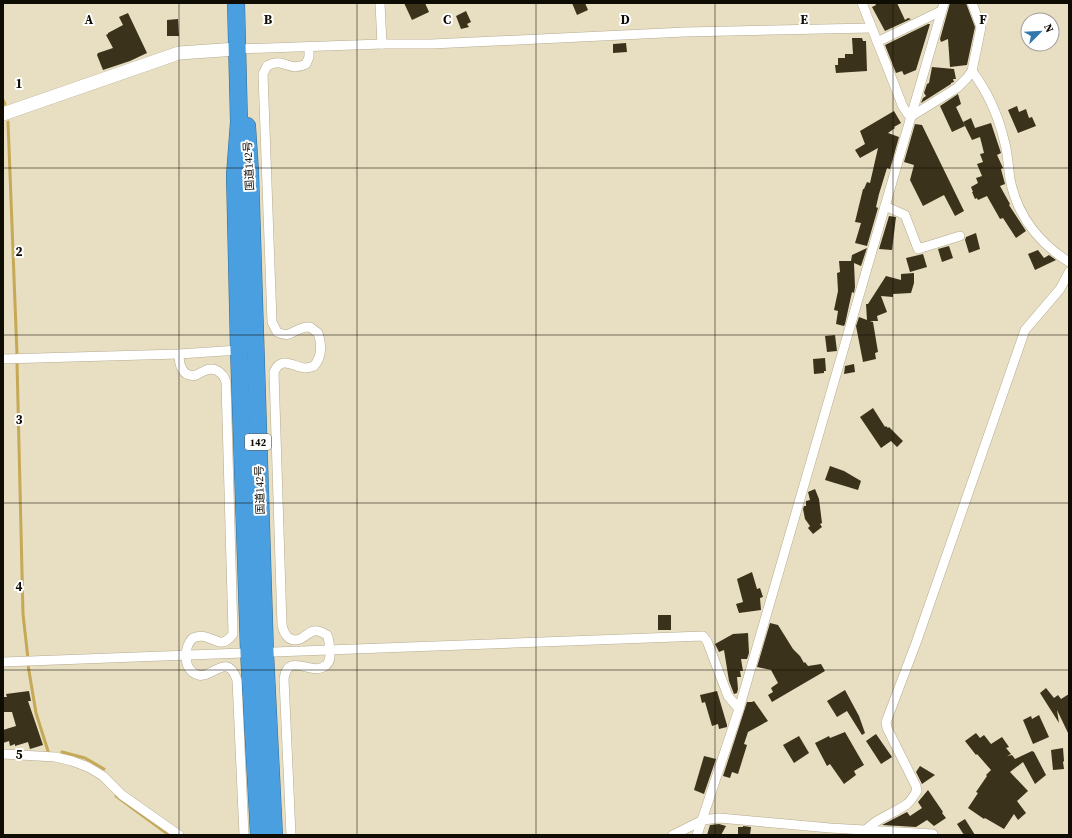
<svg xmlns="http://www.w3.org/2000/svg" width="1072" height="838" font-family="'Source Serif 4','Noto Sans JP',serif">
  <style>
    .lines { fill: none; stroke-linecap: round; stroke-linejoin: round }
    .stream { stroke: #c6a956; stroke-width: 3 }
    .building { fill: #3a321a }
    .street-casing { stroke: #b5ab90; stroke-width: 10 }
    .secondary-casing { stroke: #b5ab90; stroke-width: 14 }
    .highway-casing { stroke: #356c93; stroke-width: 18 }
    .street { stroke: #fff; stroke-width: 9 }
    .secondary { stroke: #fff; stroke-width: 13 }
    .highway { stroke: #4a9fe0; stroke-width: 17 }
    .grid { fill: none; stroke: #0f0c04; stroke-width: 1; stroke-opacity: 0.55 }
    .labels { text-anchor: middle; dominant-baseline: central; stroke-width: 4; stroke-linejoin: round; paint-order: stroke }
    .shield { fill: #fff; stroke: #57554f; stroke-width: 1 }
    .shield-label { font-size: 10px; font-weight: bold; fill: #0f0c04 }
    .street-label { font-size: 11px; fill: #0f0c04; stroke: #fff }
    .grid-label { font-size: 13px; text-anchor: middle; font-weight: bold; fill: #0f0c04; stroke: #fff; stroke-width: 4; stroke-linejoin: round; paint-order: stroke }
  </style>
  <rect width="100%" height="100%" fill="#e8dec1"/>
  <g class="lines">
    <g class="stream">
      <polyline points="3,100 5,104"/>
      <polyline points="8,122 17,355"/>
      <polyline points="17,362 23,614 28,659"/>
      <polyline points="28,665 36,713 48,751"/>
      <polyline points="62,752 85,758 104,769"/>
      <polyline points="116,796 169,835"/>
    </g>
  </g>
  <g class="building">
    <polygon points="404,3 425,3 429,12 412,20"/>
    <polygon points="572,3 585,3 588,10 577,15"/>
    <polygon points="875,3 897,3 905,20 908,18 911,19 885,31 872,7 876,5"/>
    <polygon points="950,3 966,3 975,27 967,65 950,67 948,39 941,42 940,39"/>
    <polygon points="466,11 471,22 467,24 469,27 461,29 456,16"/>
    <polygon points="128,13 147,53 130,61 103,70 97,55 98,53 113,48 106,35 108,34 108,33 123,25 119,17"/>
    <polygon points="178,19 179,36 167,36 167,20"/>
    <polygon points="928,24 930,24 916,70 904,75 902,71 896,73 885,45"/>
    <polygon points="852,38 862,38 863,41 866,41 867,71 836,73 835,65 838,65 838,58 845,58 845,54 853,54"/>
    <polygon points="626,43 627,52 613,53 613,44"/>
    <polygon points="932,67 954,69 956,79 953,79 954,82 951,83 951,84 921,103 923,98 926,96 924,93 927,84 929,83"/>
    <polygon points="958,94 961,104 956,107 965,126 952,132 940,106"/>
    <polygon points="1017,106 1019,112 1026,109 1029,118 1032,117 1036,126 1018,133 1008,110"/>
    <polygon points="894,111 901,123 894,127 895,128 888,133 899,137 890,169 887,168 879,194 876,207 878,208 867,246 855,243 861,223 855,222 863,189 864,189 867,182 870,183 878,148 860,158 855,150 865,144 860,131"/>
    <polygon points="971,118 975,128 991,123 1001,153 997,155 1003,168 1001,169 1005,184 1000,186 1010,204 1009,205 1026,231 1016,238 1003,218 1000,219 987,196 978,200 977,198 975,199 972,192 973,192 971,187 978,183 976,178 982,176 977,164 983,162 980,154 984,153 980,137 972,140 963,122"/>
    <polygon points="915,124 922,125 964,211 955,216 944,195 923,206 910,180 914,165 904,162"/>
    <polygon points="889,216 896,217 892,250 879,249"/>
    <polygon points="976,233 980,249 969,253 965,240 966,237"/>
    <polygon points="949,246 953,258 942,262 938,249"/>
    <polygon points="867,248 861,266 854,263 855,287 854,293 852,292 845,324 844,326 836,324 838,311 834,310 838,291 837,273 840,272 839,261 851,261 852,255"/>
    <polygon points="1038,250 1044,258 1049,255 1056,260 1035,270 1028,254"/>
    <polygon points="923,254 927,267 910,272 906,258"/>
    <polygon points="914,273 914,283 911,293 893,294 893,297 881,296 887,312 877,316 878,321 870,321 873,322 878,352 875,353 876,359 863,362 856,326 859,317 867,320 866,304 868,304 886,276 901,280 901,274"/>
    <polygon points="835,335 837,351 827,352 825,336"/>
    <polygon points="825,358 826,371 824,371 824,373 814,374 813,359"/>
    <polygon points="854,364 855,372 844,374 845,366"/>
    <polygon points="873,408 885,427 886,426 888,428 889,427 903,441 897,447 891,441 881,448 860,417"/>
    <polygon points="830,466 844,471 861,481 858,490 825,480"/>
    <polygon points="815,489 819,499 822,523 820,524 822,527 813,534 808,528 810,526 805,519 803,509 804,506 806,506 806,501 810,500 808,492"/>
    <polygon points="752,572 757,589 760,588 763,597 760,598 761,610 739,613 736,604 743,602 737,579"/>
    <rect x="658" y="615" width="13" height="15"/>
    <polygon points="770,623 778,625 793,649 800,656 804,663 805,662 808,666 821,664 825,671 772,702 768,695 773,692 771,688 778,683 771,670 757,667"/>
    <polygon points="748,633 749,653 747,659 741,659 743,671 740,671 741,677 737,677 738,689 737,693 734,694 729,681 724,650 719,652 715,644 733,634"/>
    <polygon points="1046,688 1054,698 1058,695 1061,699 1069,694 1069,735 1057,710 1059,723 1040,693"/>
    <polygon points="845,690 859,716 865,733 862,735 847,711 837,717 827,701"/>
    <polygon points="29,691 31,701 28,701 43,745 30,749 28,742 15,746 15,744 10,746 9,741 3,743 3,730 16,726 12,712 3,712 3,697 7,697 6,694"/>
    <polygon points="717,691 727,725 727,727 719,729 718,724 712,726 705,702 702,703 700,695"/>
    <polygon points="754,701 768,721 748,732 744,744 747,745 738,774 732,772 730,778 723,776 747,702 752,702"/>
    <polygon points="1039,715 1049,737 1033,744 1023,720 1031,716 1032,719"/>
    <polygon points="845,732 864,765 854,771 856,775 844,784 830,764 827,766 815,743 829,736 830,738"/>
    <polygon points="976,733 980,738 984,735 991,744 1002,737 1009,747 1006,748 1011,754 1007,756 1012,755 1015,759 1032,751 1034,752 1046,775 1035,784 1023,762 1010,772 1028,791 1017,801 1026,813 1018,820 1014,814 1004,829 985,818 984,819 968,808 978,793 976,792 987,776 986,775 991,770 977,754 976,755 965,741"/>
    <polygon points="876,734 892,757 881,764 866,741"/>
    <polygon points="799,736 809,753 794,763 783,745"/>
    <polygon points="1063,748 1064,761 1063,762 1064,769 1053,770 1051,750"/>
    <polygon points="704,756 716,759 704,794 694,790"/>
    <polygon points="920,766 935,775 922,784 916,772"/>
    <polygon points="928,790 943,812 942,813 946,818 934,826 927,820 916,827 882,825 907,812 910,816 922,808 918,802"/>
    <polygon points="965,819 975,835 964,835 957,824"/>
    <polygon points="719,824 726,826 721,835 707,835 710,825"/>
    <polygon points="743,826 751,827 750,835 738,835 738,827 743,827"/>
  </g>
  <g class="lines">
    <g class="street-casing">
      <g id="street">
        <polyline points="380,3 382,44"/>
        <polyline points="862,3 903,107 910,117 957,88 967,78 972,71 981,27 972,3"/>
        <polyline points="877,42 941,11"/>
        <polyline points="237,49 382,44 432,44 685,32 871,28"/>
        <path d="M972 71C987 91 998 115 1004 140 1008 153 1008 166 1010 179 1017 215 1039 243 1069 262"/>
        <polyline points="885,206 905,215 918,249 960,236"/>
        <path d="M179 354C179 364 182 378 196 375 199 374 201 372 204 371 214 366 223 372 226 382L233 634C218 654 213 630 193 638 183 647 183 671 198 675 212 679 227 651 237 680L244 835"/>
        <polyline points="3,359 179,354 239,350"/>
        <polyline points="3,662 703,636 707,641 728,696 739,709"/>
        <polyline points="3,754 55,757 72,761 88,767 103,776 122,795 179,835"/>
        <path d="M291 835 284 679C288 650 313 678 326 665 330 662 330 658 330 653 329 647 330 641 327 635 323 633 319 630 314 631 309 632 305 637 300 639 289 643 284 634 282 625L274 372C282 355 293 367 305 368 308 368 311 367 314 366 322 357 322 344 318 333L310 327C294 326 293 340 277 332L272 322 263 74 267 66C284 56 288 73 306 64L309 57V47"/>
        <polyline points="673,835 703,820 719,818 830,828 933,834"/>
        <polyline points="697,835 739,709 944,3"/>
        <path d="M862 835C873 819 892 815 907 804 911 801 914 795 917 791L916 786 887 728 886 722 916 643 1025 330 1060 289 1069 272"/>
      </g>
    </g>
    <g class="secondary-casing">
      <polyline id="secondary" points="3,114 179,53 237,49"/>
    </g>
    <g class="highway-casing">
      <g id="highway">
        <polyline points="236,3 239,122 235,175 239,350 249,652 259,835"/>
        <polyline points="247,126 250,171 265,652 274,835"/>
      </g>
    </g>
    <use href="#street" class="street"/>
    <use href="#secondary" class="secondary"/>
    <use href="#highway" class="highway"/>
  </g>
  <path class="grid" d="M179 3V835M357 3V835M536 3V835M715 3V835M893 3V835M3 168H1069M3 335H1069M3 503H1069M3 670H1069"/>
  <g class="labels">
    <rect class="shield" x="245" y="434" width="26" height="16" rx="3"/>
    <g class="shield-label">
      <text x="258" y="442">142</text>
    </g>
    <g class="street-label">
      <text transform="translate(249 166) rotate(-93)">国道142号</text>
      <text transform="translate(260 490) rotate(-92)">国道142号</text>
    </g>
  </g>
  <g class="grid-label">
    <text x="89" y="24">A</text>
    <text x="268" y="24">B</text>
    <text x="447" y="24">C</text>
    <text x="625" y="24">D</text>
    <text x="804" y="24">E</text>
    <text x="983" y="24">F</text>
    <text x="19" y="88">1</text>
    <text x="19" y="256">2</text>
    <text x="19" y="424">3</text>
    <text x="19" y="591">4</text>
    <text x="19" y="759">5</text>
  </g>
  <rect width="1072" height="838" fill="none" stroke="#0f0c04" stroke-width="8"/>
  <g transform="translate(1040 32) rotate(66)"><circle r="19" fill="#ffffff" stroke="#9f9e9b"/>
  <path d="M0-3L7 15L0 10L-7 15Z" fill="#3278ad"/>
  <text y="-6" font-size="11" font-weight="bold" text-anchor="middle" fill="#0f0c04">N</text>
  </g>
</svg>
